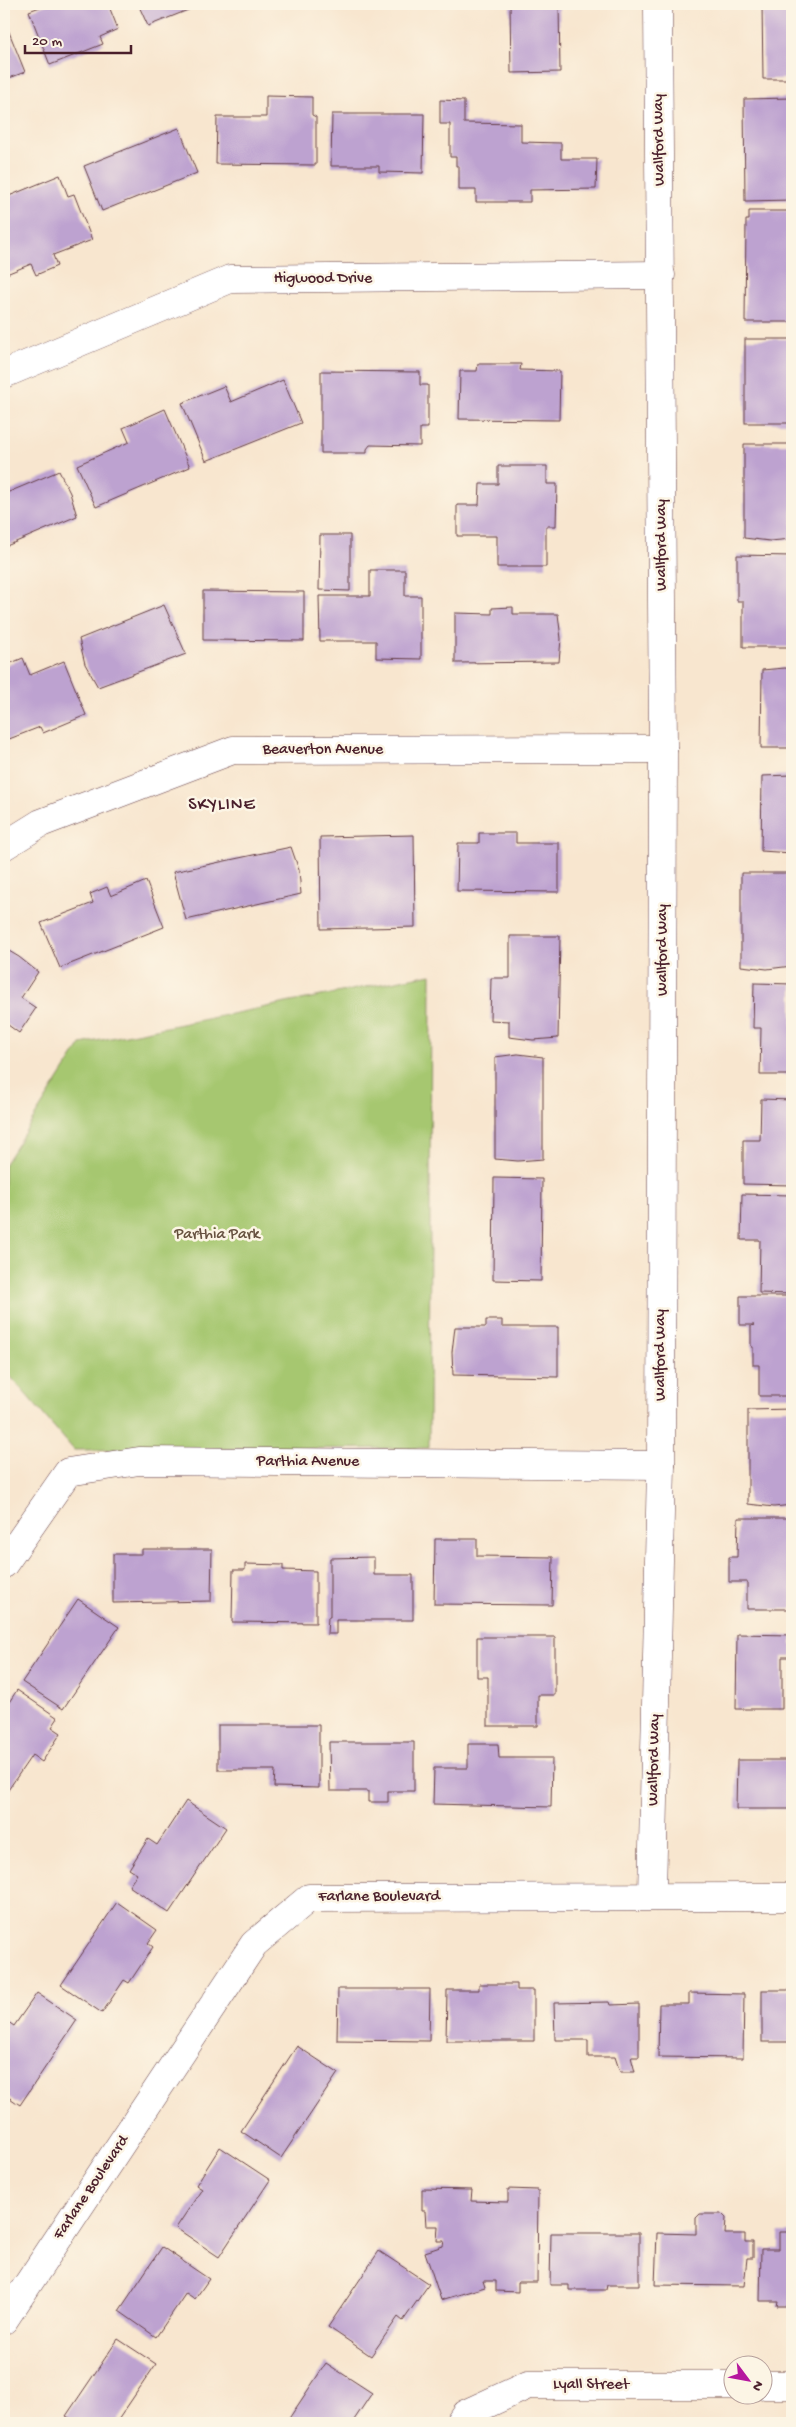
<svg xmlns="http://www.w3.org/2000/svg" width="796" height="2427" font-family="'Gochi Hand',sans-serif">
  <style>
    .green { fill: #a6c76f; stroke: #78734d }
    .building { fill: #bda2d0 }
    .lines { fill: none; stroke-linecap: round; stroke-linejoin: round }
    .minor-casing { stroke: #643d44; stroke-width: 29 }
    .minor { stroke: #fff; stroke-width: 28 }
    .labels { text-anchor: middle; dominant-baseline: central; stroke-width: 5; stroke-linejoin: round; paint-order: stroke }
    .street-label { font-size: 16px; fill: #4a1f2b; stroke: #fcf5e5 }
    .park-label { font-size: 16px; fill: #66513f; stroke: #fcf5e5 }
    .neighbourhood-label { font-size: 18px; letter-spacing: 1px; fill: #4a1f2b; stroke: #fcf5e5 }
  </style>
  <rect width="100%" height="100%" fill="#fcf5e5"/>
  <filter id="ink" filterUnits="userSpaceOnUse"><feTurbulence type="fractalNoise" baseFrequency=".02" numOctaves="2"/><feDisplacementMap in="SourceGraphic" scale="10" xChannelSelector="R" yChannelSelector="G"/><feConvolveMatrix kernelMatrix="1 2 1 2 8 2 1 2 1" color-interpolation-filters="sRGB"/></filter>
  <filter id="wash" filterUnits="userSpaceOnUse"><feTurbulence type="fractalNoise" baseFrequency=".0096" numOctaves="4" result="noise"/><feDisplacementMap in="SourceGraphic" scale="20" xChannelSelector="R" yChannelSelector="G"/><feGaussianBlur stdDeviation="1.12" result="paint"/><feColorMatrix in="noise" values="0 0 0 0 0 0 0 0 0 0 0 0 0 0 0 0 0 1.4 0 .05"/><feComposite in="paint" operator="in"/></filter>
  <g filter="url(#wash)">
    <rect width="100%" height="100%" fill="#f8e6cf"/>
    <polygon class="green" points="431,974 429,1448 74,1450 4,1369 4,1165 81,1044"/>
    <g id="blocks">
      <g class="building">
        <polygon points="48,4 108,4 118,29 100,37 103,44 50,65 29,11"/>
        <polygon points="138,4 203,4 148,26"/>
        <polygon points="510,4 559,4 560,72 511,73"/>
        <polygon points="762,4 792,4 792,79 763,79"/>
        <polygon points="5,22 25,72 4,80 4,23"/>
        <polygon points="266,96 312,97 312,115 316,117 316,165 216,164 217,117 266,117"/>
        <polygon points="792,98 792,200 745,201 744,99"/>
        <polygon points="440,100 464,101 464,123 521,124 521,142 561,143 561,159 597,159 596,189 530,190 530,202 476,202 476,190 459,190 459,166 456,166 456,157 450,157 450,124 440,124"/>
        <polygon points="332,114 424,114 423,173 379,172 379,166 331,166"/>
        <polygon points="179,128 197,173 102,211 84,166"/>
        <polygon points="60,175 68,196 74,194 92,240 53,255 57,266 36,275 31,264 4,275 4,198"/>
        <polygon points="749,211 789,211 790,220 792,220 792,322 745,322 746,220 749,220"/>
        <rect x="745" y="339" width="47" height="84"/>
        <polygon points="478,364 521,364 520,370 560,371 559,420 459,419 460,371 477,371"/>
        <polygon points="321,371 420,372 420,385 428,385 428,428 420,428 420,446 370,445 367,449 367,453 321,453"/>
        <polygon points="283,380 301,423 206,461 182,403 224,386 231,402"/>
        <polygon points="165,409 190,467 96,507 77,465 129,442 123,428"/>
        <polygon points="744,444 792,444 792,539 770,541 744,538"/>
        <polygon points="498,466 547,466 547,484 557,484 556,526 546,526 546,567 497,567 497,536 457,536 457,505 479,505 480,484 498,484"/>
        <polygon points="59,471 70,493 77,516 4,547 4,494"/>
        <polygon points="320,535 350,535 350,591 319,590"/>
        <polygon points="737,555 792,556 792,647 743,647 743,601 737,601"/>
        <polygon points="370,570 405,570 405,596 421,596 421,659 376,658 376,641 320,641 319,596 370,596"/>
        <polygon points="203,591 304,592 304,641 203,640"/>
        <polygon points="164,605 186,654 98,687 85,664 79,639"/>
        <polygon points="513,607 513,614 558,614 561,639 559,662 455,663 455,613 492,614 492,608"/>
        <polygon points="23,658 30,675 64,661 86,715 43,733 40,727 4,741 4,666"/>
        <polygon points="785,668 792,669 792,748 761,748 762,670"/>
        <polygon points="792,775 792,853 761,851 762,776"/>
        <polygon points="479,833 516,833 516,843 559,843 559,892 457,891 458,843 479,843"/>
        <polygon points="414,835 415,927 321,929 320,837"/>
        <polygon points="291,847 299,870 301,894 186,920 173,872"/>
        <polygon points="741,873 792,873 792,966 767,969 741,966"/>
        <polygon points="146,881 164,927 60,968 41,923 93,903 90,894 107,887 111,896"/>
        <polygon points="510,936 560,936 558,1038 533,1040 509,1037 509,1021 490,1020 491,978 510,978"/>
        <polygon points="4,948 19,957 38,972 21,998 36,1008 19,1033 4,1022"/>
        <polygon points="754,983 792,984 792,1075 760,1075 761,1028 753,1028"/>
        <polygon points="518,1054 543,1057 543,1159 518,1161 495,1159 495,1057"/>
        <polygon points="761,1099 792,1100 792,1185 743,1184 743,1140 760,1140"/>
        <polygon points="494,1178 542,1179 541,1281 493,1280"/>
        <polygon points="742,1194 792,1195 792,1294 759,1293 760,1240 741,1240"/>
        <polygon points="740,1296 792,1296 792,1396 759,1396 759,1365 753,1365 753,1347 751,1346 751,1326 754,1325 740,1325"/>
        <polygon points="486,1320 502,1320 502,1327 558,1327 558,1377 453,1375 452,1352 455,1327 486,1327"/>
        <polygon points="792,1409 792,1505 774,1507 748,1504 748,1410"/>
        <polygon points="738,1518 792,1518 792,1609 747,1609 747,1582 729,1582 729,1557 737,1557"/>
        <polygon points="435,1539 477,1539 477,1556 553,1557 552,1605 434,1604"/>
        <polygon points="142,1549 212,1549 211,1601 113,1603 113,1554 142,1554"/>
        <polygon points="374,1557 374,1575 413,1575 413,1620 336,1620 336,1634 327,1634 328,1617 330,1617 330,1558"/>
        <polygon points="245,1564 283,1565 283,1570 316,1571 316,1623 232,1622 233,1570 245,1570"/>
        <polygon points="78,1599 119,1627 63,1709 22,1682"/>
        <polygon points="737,1634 792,1635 792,1657 782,1657 782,1709 736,1709"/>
        <polygon points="477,1637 555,1637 555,1695 538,1695 538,1726 488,1726 488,1677 477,1677"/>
        <polygon points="17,1690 58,1718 52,1727 61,1733 42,1762 32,1755 4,1796 4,1710"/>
        <polygon points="218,1725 319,1725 319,1788 274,1787 275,1770 218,1770"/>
        <polygon points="329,1742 414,1742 414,1791 388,1791 388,1802 368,1802 368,1791 330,1791"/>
        <polygon points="468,1744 498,1744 499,1758 552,1758 551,1807 433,1804 434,1768 468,1768"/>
        <polygon points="737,1760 792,1760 792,1809 736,1809"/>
        <polygon points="186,1801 226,1828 169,1913 129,1886 137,1874 129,1869 148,1839 157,1845"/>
        <polygon points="117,1902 157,1930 148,1943 153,1947 129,1983 124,1980 102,2013 61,1985"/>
        <polygon points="479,1984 517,1984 517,1990 534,1990 534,2041 446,2041 447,1990 479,1990"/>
        <polygon points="338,1989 430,1989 429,2041 337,2040"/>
        <rect x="762" y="1990" width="30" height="52"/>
        <polygon points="37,1993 77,2020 20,2105 4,2094 4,2019 14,2026"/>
        <polygon points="689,1993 744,1994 743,2058 658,2057 659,2004 689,2004"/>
        <polygon points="609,2002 610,2005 639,2004 639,2057 631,2057 635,2072 620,2072 615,2057 588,2057 588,2040 555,2040 554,2003"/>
        <polygon points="297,2046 338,2073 281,2158 241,2131"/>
        <polygon points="4,2118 9,2122 4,2129"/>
        <polygon points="220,2147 270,2180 219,2257 176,2228 202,2189 196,2185"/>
        <polygon points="422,2189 472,2190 471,2201 508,2202 508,2189 538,2190 537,2282 518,2282 518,2292 496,2291 496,2281 483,2281 485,2287 441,2300 425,2252 443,2246 444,2241 437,2241 438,2226 426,2226 425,2211 422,2211"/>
        <polygon points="700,2214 722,2214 726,2218 725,2234 745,2234 745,2242 753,2242 753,2258 747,2258 744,2286 655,2285 657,2233 696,2234 696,2218"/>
        <polygon points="779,2232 792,2232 792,2306 777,2306 778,2301 760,2301 761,2249 779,2249"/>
        <polygon points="551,2233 639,2233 639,2285 607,2285 606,2290 569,2290 569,2285 550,2285"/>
        <polygon points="162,2247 209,2279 195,2299 186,2293 156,2337 119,2311"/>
        <polygon points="379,2251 429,2284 403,2321 398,2317 371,2356 328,2327"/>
        <polygon points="118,2339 156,2364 116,2423 78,2423 66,2416"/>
        <polygon points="326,2363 372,2393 352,2423 286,2423"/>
      </g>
    </g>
  </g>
  <g filter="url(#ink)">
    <use href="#blocks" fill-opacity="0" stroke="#643d44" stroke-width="1"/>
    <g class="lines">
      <g class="minor-casing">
        <g id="minor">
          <polyline points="4,374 230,279 661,275"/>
          <polyline points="4,846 41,823 233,750 663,749"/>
          <polyline points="4,1564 68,1472 139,1461 661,1465"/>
          <polyline points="652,1896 661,1465 663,749 658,4"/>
          <polyline points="4,2320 254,1944 309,1898 792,1897"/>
          <polyline points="764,2385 792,2385"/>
          <polyline points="459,2423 465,2414 528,2385 734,2385"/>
        </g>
      </g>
      <use href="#minor" class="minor"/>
    </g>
  </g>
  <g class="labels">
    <g class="street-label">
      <text transform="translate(660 140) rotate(-91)">Wallford Way</text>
      <text x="323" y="279">Higwood Drive</text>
      <text transform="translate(662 545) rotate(-90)">Wallford Way</text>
      <text x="323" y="750">Beaverton Avenue</text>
      <text transform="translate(663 950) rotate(-90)">Wallford Way</text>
      <text transform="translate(661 1355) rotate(-90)">Wallford Way</text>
      <text x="308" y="1462">Parthia Avenue</text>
      <text transform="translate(655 1760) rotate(-89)">Wallford Way</text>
      <text x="379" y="1897">Farlane Boulevard</text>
      <text transform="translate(92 2188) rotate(-56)">Farlane Boulevard</text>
      <text x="591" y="2385">Lyall Street</text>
    </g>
    <g class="park-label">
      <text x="217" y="1235">Parthia Park</text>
    </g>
    <g class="neighbourhood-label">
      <text x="222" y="805">SKYLINE</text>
    </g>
  </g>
  <rect width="796" height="2427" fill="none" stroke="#fcf5e5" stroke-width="20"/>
  <g transform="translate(748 2380) rotate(122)"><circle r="24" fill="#fcf5e5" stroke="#b59f9b"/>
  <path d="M0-4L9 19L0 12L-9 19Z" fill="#b5179e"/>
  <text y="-8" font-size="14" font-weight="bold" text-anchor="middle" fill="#4a1f2b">N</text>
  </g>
  <path d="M25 45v8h106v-8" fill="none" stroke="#4a1f2b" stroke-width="2.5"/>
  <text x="32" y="45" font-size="15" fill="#4a1f2b" stroke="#fcf5e5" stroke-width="4" paint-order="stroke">20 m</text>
</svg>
